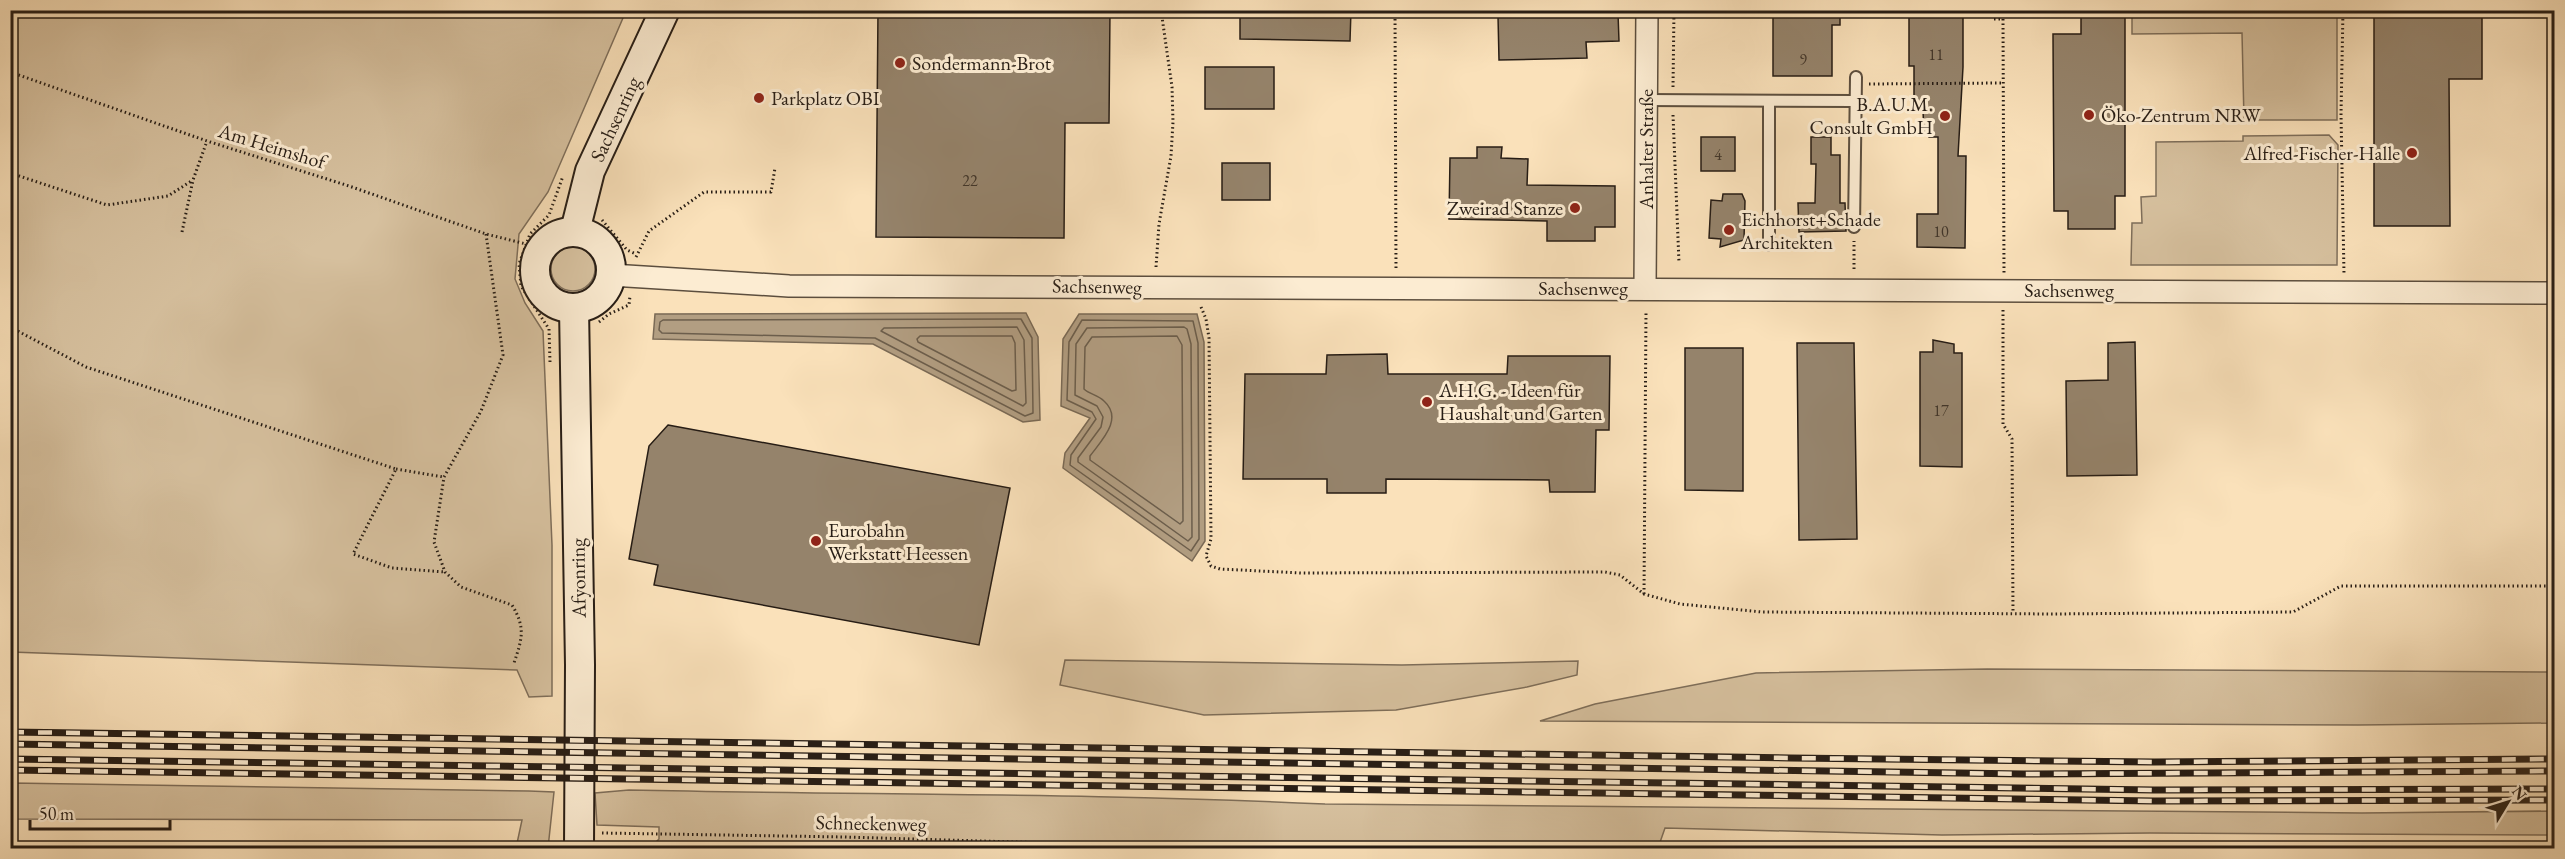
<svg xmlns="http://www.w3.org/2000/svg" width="2565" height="859" font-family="'EB Garamond',serif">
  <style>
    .green { fill: #d6c09e; stroke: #7e6e5a; stroke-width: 1.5 }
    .water { fill: #b29e82; stroke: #7a6a56; stroke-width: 1.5 }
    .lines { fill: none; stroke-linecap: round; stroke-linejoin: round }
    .shore { stroke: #6c5e4c; stroke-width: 1.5 }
    .building { fill: #95836b; stroke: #271d15; stroke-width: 1.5 }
    .lane-casing { stroke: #5c4e3e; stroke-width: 14 }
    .street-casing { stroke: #5c4e3e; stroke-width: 24 }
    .secondary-casing { stroke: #271d15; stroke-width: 32 }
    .path { stroke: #271d15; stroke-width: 3; stroke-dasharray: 1.5 3; stroke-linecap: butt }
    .lane { stroke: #fcecd2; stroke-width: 10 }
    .street { stroke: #fcecd2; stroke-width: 21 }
    .secondary { stroke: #fcecd2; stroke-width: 28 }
    .rail-casing { stroke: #271d15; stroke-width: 7 }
    .rail { stroke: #fcecd2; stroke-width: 4.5; stroke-dasharray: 14; stroke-linecap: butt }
    .poi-dot { fill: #8f2418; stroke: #fcecd2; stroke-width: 2 }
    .labels { text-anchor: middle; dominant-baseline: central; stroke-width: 6; stroke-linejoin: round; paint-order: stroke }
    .number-label { font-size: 16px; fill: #42362a }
    .poi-label { font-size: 20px; fill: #271d15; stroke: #fcecd2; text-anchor: start }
    .street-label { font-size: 20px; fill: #271d15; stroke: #fcecd2 }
  </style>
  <rect width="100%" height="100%" fill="#fae1ba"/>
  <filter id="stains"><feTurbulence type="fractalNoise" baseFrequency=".00333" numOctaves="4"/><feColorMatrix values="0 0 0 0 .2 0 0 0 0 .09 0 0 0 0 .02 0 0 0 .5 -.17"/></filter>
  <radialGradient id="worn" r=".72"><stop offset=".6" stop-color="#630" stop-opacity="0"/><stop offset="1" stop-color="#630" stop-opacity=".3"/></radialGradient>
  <g class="green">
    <polygon points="11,10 626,11 548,192 519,234 515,279 525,303 543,331 552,545 552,696 529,697 517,670 11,652"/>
    <polygon points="2132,11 2337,11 2337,120 2244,120 2242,33 2132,34"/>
    <polygon points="2329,135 2338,145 2337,265 2131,265 2132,223 2142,223 2141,197 2156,196 2156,142 2243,141 2243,136"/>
    <circle cx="573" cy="269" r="22"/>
    <polygon points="1065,660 1402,665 1578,661 1577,675 1527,687 1396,710 1204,715 1060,685"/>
    <polygon points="1987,669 2554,672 2554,723 2358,725 1540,721 1595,704 1756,673"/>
    <polygon points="11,783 529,791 554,792 548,848 516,848 522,820 11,819"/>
    <path d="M629 790C861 795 1093 793 1325 804L2362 813 2554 811V835L2150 833 1942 835 1665 828 1658 848H650L659 839V827L597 825 595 793Z"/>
  </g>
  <g class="water">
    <polygon points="1026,313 1038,337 1040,420 1023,422 873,344 653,339 655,314"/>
    <polygon points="1079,314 1197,314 1204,342 1205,541 1192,561 1063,468 1065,453 1090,418 1061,406 1063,339"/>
  </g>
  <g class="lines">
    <g class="shore">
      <polygon points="1021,319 1032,338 1033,413 1025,416 875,338 662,333 659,330 660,322 663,320"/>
      <polygon points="1082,320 1193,321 1198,343 1199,539 1191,551 1070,465 1071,455 1096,419 1092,412 1067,400 1069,342"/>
      <polygon points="1017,327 1024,340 1026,403 1023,406 881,331 884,328"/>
      <polygon points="1184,327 1187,329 1191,344 1192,537 1188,541 1078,462 1078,458 1101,427 1103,417 1097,406 1075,395 1076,344 1087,328"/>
      <polygon points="920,336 1012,336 1015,343 1016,390 1012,391 918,342 917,339"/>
      <path d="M1177 336 1182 345 1183 521 1180 524 1090 460V456C1101 441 1124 419 1104 401 1098 395 1089 394 1084 389L1085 347 1092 337Z"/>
    </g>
  </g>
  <g class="building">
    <polygon points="878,10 1110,10 1109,123 1065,123 1064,238 876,237"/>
    <polygon points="1240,10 1351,10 1350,41 1240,39"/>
    <polygon points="1773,10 1840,10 1840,25 1832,25 1832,76 1773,76"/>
    <polygon points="1909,10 1963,10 1963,67 1958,156 1966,156 1965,248 1917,247 1917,214 1938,214 1938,137 1929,137 1924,132 1923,111 1914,111 1914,66 1909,66"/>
    <polygon points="2081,10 2125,10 2125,196 2115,196 2115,229 2068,229 2068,211 2054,211 2053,34 2081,34"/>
    <polygon points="2374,10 2482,10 2482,79 2449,79 2450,226 2374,226"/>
    <polygon points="1618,13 1619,41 1586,42 1587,58 1499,60 1498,16"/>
    <rect x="1205" y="67" width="69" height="42"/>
    <rect x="1701" y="137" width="34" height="34"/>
    <polygon points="1811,137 1831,137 1831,155 1840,155 1840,203 1845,203 1846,231 1799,232 1798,203 1815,203 1816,164 1811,164"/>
    <polygon points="1477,147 1502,147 1501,158 1528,159 1527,185 1615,186 1615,227 1595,227 1595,241 1547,241 1547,221 1449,219 1450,158 1477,158"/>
    <rect x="1222" y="163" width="48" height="37"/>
    <polygon points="1723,194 1742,194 1745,201 1744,240 1720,247 1721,239 1709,238 1711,200 1722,201"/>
    <polygon points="1933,340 1954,344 1954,353 1962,353 1962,467 1920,466 1920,352 1933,352"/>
    <polygon points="2135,342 2137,475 2067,476 2066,381 2108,380 2108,343"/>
    <polygon points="1797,343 1854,343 1857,539 1799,540"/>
    <polygon points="1685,348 1743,348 1743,491 1685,490"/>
    <polygon points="1387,354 1388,374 1507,374 1508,356 1610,356 1609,430 1596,430 1595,492 1550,492 1549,480 1386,479 1386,493 1327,493 1327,479 1243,479 1245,374 1326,374 1327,355"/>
    <polygon points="668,425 1010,488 979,645 654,585 658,565 629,559 649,446"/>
  </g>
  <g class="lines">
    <g class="lane-casing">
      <g id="lane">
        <polyline points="1646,100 1855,101"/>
        <polyline points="1769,102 1769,245"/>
        <polyline points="1854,227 1856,77"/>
      </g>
    </g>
    <g class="street-casing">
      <g id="street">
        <polyline points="611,275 789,286 2554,293"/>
        <polyline points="1645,288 1647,10"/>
      </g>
    </g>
    <g class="secondary-casing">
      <g id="secondary">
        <polyline points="575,231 590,171 665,10"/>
        <circle cx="573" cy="270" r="38"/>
        <polyline points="574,308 580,665 579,848"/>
      </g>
    </g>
    <g class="path">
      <polyline points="1395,10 1396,270"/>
      <polyline points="1994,10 1994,19 2003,19 2004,273"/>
      <polyline points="2343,10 2341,114 2344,274"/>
      <polyline points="10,72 207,141 349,186 486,234 526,244"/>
      <polyline points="1869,84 2002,83"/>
      <polyline points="1673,87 1674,10"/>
      <polyline points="1673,115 1679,263"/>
      <polyline points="10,173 107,205 168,196 193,180"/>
      <polyline points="602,220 627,250 636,254"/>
      <polyline points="182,232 193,180 207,141"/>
      <path d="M486 234 503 355 481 411 444 477 434 542 445 572 461 587 512 605C526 628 522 639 514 663"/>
      <polyline points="636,257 649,231 704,192 771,192 775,168"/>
      <polyline points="1156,267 1159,224 1171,156 1173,122 1172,87 1161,10"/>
      <polyline points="1854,269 1854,241"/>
      <polyline points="1201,307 1206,319 1209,338 1211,539 1206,556 1211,566 1220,569 1301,573 1605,572 1620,575 1644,594 1680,604 1762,612 2052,614 2293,612 2341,586 2554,586"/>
      <polyline points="2003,310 2003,424 2012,439 2013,613"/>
      <polyline points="599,322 609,314 629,305 630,296"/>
      <polyline points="10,327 86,367 396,469 353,554 392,568 445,572"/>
      <polyline points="550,362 549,329 521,286 519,264 530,234 549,215 563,176"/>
      <polyline points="396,469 444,477"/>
      <polyline points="1644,594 1646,312"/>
      <polyline points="602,833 844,837 1152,846 1246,844 1269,848"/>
    </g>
    <use href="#lane" class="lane"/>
    <use href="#street" class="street"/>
    <use href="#secondary" class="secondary"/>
    <g class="rail-casing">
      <g id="rail">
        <polyline points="10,732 1790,758 2154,762 2554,759"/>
        <polyline points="10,744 2023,774 2554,771"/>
        <polyline points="10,759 2154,790 2554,789"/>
        <polyline points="10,770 2154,801 2554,800"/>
      </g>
    </g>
    <use href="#rail" class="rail"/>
  </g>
  <g class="poi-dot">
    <circle cx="900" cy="63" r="6"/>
    <circle cx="759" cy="98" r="6"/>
    <circle cx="2089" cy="115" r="6"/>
    <circle cx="1945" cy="116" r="6"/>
    <circle cx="2412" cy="153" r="6"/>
    <circle cx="1575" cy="208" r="6"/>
    <circle cx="1729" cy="230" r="6"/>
    <circle cx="1427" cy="402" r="6"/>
    <circle cx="816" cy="541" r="6"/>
  </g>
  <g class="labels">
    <g class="number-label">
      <text x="1936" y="54">11</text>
      <text x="1803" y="59">9</text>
      <text x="1718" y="154">4</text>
      <text x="970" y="180">22</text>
      <text x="1941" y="231">10</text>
      <text x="1941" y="410">17</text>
    </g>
    <g class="poi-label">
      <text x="912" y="63">Sondermann-Brot</text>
      <text x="771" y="98">Parkplatz OBI</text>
      <text x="1933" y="104" text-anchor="end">B.A.U.M.<tspan x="1933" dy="23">Consult GmbH</tspan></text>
      <text x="2101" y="115">Öko-Zentrum NRW</text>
      <text x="2400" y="153" text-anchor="end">Alfred-Fischer-Halle</text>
      <text x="1563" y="208" text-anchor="end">Zweirad Stanze</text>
      <text x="1741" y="219">Eichhorst+Schade<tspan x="1741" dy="23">Architekten</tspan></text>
      <text x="1439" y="390">A.H.G. - Ideen für<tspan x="1439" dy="23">Haushalt und Garten</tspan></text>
      <text x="828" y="530">Eurobahn<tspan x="828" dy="23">Werkstatt Heessen</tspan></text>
    </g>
    <g class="street-label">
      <text transform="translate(615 119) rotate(-65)">Sachsenring</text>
      <text transform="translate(272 146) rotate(17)">Am Heimshof</text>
      <text transform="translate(1646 149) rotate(-90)">Anhalter Straße</text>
      <text transform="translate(1097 286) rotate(1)">Sachsenweg</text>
      <text x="1583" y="288">Sachsenweg</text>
      <text x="2069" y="290">Sachsenweg</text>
      <text transform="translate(578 578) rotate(-91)">Afyonring</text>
      <text transform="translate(871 823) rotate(1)">Schneckenweg</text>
    </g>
  </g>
  <rect width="2565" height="859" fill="none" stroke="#fae1ba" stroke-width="36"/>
  <rect x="12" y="12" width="2541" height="835" fill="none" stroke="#271d15" stroke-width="3"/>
  <rect x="18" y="18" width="2529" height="823" fill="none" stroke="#271d15" stroke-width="1.5"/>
  <g transform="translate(2508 802) rotate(52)" stroke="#fcecd2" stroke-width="4.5" paint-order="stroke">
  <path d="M0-4.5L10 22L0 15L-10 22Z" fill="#271d15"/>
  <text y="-9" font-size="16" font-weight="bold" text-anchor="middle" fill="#271d15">N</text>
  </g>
  <path d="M30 820v9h140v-9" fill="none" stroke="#271d15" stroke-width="3"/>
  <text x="39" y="820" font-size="18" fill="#271d15" stroke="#fcecd2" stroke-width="4.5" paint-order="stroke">50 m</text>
  <rect width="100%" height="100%" filter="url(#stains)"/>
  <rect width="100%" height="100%" fill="url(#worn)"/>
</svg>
